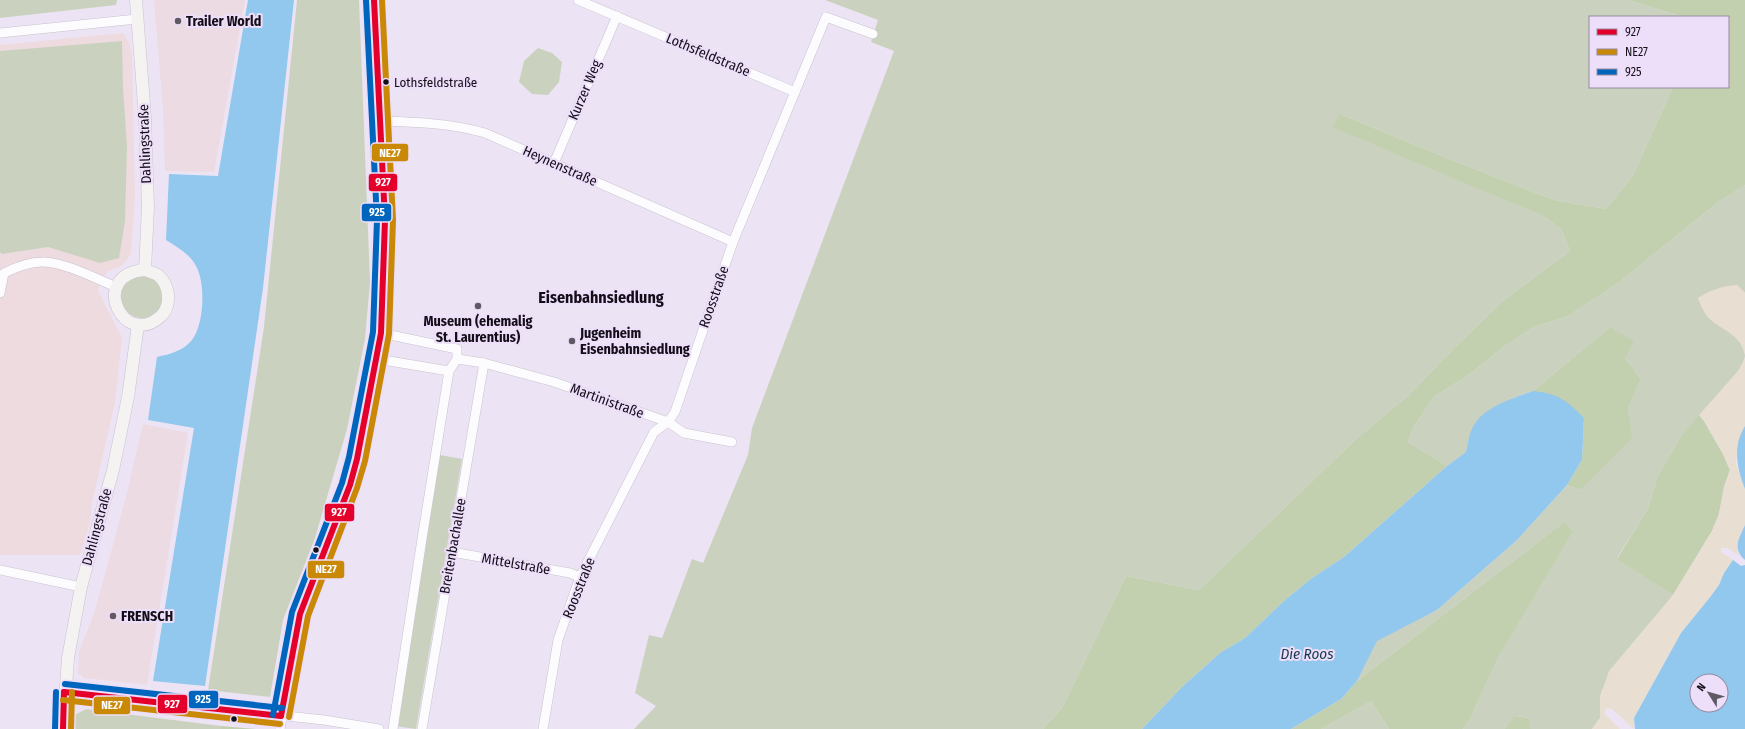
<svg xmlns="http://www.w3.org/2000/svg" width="1745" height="729" font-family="'Fira Sans Condensed',sans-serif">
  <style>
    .commercial { fill: #eddbe3 }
    .industrial { fill: #eddbdf }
    .green { fill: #cad2bf }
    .forest { fill: #c3d0af }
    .sand { fill: #e8dfd2 }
    .water { fill: #92c7ee; fill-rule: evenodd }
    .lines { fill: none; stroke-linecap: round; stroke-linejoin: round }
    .street-casing { stroke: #c9c2ce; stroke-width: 10 }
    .secondary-casing { stroke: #c9c2ce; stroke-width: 13 }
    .street { stroke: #fcfbfd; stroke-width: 9 }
    .secondary { stroke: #f5f3f1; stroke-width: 12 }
    .bus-1-casing { stroke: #eddefa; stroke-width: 9 }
    .bus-2-casing { stroke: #eddefa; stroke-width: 9 }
    .bus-3-casing { stroke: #eddefa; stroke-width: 9 }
    .bus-1 { stroke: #e4002b; stroke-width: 6 }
    .bus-2 { stroke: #c98805; stroke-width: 6 }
    .bus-3 { stroke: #0065bd; stroke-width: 6 }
    .poi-dot { fill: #5f5964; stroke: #eddefa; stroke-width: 1.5 }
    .bus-dot { fill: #130e17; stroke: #eddefa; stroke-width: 1.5 }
    .labels { text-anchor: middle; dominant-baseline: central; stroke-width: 4; stroke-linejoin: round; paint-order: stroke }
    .bus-label { font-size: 13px; fill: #130e17; stroke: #eddefa; text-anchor: start }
    .poi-label { font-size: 14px; font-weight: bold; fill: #130e17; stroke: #eddefa; text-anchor: start }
    .street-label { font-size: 14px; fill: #130e17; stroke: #eddefa }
    .water-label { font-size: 15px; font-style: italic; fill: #15384c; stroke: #eddefa }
    .quarter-label { font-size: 16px; font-weight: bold; fill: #130e17; stroke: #eddefa }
    .line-badge { stroke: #eddefa; stroke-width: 1.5 }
    .badge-label { font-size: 11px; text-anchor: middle; font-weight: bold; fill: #fff }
  </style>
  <rect width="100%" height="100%" fill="#ece4f4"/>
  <g class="commercial">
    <polygon points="154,0 245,0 214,172 165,171 163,110"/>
    <polygon points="143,424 188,433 147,685 84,678 78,673 79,651 94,614 126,497"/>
  </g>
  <polygon class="industrial" points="123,33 130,44 132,57 135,195 131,253 127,260 121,266 108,271 101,281 98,291 122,338 115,402 92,503 90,523 80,555 0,555 0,45"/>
  <g class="green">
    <polygon points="0,0 117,0 116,5 0,18"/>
    <polygon points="297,0 359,0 370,282 365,339 347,429 315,538 283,620 270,697 208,690 264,327"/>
    <polygon points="825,0 1627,0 1684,17 1590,17 1590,87 1673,87 1633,175 1606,209 1554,200 1452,160 1340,114 1467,183 1543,216 1561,229 1570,251 1505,299 1452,350 1409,395 1356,439 1199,590 1126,576 1062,708 1043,729 634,729 656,706 635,693 649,635 662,638 692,559 703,563 748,455 752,428 894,51 871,42 878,20"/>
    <polygon points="122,41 123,88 127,146 125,221 119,258 100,263 48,247 2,254 0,252 0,51"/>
    <polygon points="538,48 552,53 562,62 559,82 548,95 532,94 519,82 524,61"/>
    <path d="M1745 185V293L1737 285 1711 320C1724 328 1744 338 1745 355 1745 360 1741 366 1739 370L1678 441 1658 475 1648 508 1617 558 1673 595 1602 690 1600 697V718L1592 729H1531L1529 718 1516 716 1504 729H1463L1469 721 1500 654 1564 522 1357 681 1377 640 1437 610 1517 540 1567 485 1580 490 1628 409 1641 379 1625 358 1610 327 1533 391 1511 399 1468 441 1466 452 1447 466 1408 442 1414 426 1435 396 1470 374 1506 345 1534 327 1568 316 1617 284 1717 203Z"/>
    <circle cx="142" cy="297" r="21"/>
    <polygon points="440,455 462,459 416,729 395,726"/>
    <polygon points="1371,701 1389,729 1321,729"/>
    <polygon points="86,709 221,726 221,729 75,729 75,715"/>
  </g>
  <g class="forest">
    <polygon points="1627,0 1745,0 1745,185 1717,203 1617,284 1568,316 1534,327 1506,345 1470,374 1435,396 1414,426 1408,442 1447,466 1344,557 1312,578 1284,601 1245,638 1220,653 1183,686 1142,729 1043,729 1062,708 1126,576 1199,590 1356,439 1409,395 1452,350 1505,299 1570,251 1561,229 1543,216 1332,127 1340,114 1452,160 1554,200 1606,209 1633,175 1673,87 1728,87 1728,17 1684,17"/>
    <polygon points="1610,327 1634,341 1625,358 1641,379 1628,409 1632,438 1580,490 1567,485 1582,460 1584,418 1533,391"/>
    <polygon points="1699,415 1704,421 1723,454 1730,470 1724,487 1719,514 1712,531 1673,595 1617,559 1648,508 1658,475 1678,441"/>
    <polygon points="1564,522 1573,531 1500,654 1469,721 1463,729 1389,729 1371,701 1321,729 1291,729 1341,699 1357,681"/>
    <polygon points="1515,716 1529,718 1531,729 1504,729"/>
    <polygon points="221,726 256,729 221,729"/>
  </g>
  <g class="sand">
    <path d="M1737 285 1745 293V355C1740 334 1725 332 1711 320 1704 314 1701 306 1698 298 1710 290 1722 286 1737 285Z"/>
    <polygon points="1745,358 1745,426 1737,450 1736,463 1745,489 1745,525 1741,533 1737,551 1740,556 1727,548 1721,548 1721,552 1733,560 1724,573 1719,585 1711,596 1681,633 1634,718 1634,729 1612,709 1607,708 1604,713 1620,729 1592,729 1600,718 1600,697 1609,671 1673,595 1712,531 1719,514 1724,487 1730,470 1723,454 1704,421 1699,415 1739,370"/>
  </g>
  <g class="water">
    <path d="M248 0H294L263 288 205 686 153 681 194 428 148 420 157 357C170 354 183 351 192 340 204 324 206 284 196 266 190 254 177 247 166 240L169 174 218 176Z"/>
    <path d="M1533 391C1559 394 1566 400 1584 418L1582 460 1567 485 1517 540 1437 610 1377 641 1357 681 1341 699 1291 729H1142L1183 686 1220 653 1245 638 1284 601 1312 578 1344 557 1447 466 1466 452C1468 442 1470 429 1476 422 1487 406 1516 397 1533 391Z"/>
    <path d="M1745 426V489C1737 468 1732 447 1745 426Z"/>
    <path d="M1745 525V560C1732 549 1739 538 1745 525Z"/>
    <path d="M1733 560 1741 566 1745 565V729H1635L1634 718 1681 633 1711 596 1719 585 1724 573ZM1697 681H1721V705H1697Z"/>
  </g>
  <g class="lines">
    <g class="street-casing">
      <g id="street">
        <polyline points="578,0 795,92"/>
        <polyline points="0,33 137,19"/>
        <path d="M379 121C415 122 449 123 485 133L733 242"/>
        <polyline points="554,163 617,16"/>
        <path d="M0 293 4 273C16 267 29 262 42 262 62 261 97 279 116 287"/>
        <polyline points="381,333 457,349 457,359 449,371 422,539 393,729"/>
        <polyline points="377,359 449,371"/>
        <polyline points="457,359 484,363 554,382 668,422 684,433 732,442"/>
        <polyline points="452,552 570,573 580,577"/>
        <polyline points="0,570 81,587"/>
        <polyline points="64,692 324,720 379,729"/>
        <polyline points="280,729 300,614 350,485 357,459 381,333 385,220 374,0"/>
        <polyline points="422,729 484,363"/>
        <polyline points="543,729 558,640 580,577 654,432 668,422 675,412 733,242 826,17 873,34"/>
      </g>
    </g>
    <g class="secondary-casing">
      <g id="secondary">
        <polyline points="136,0 145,118 148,207 145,270"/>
        <path d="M145 270C149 272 156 273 159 276 169 285 172 304 162 315 124 352 87 274 145 270Z"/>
        <polyline points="63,729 68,658 81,587 113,470 128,397 138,325"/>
      </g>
    </g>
    <use href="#street" class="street"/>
    <use href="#secondary" class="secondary"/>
    <g class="bus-1-casing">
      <g id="bus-1">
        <polyline points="64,692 281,716"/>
        <polyline points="281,716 300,614 350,485 357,459 381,333 385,220 374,0"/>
        <polyline points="63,729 64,692"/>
      </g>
    </g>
    <g class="bus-2-casing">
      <g id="bus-2">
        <polyline points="63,700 280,724"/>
        <polyline points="289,717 308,616 357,488 365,461 389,334 393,220 382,0"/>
        <polyline points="71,729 72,692"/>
      </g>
    </g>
    <g class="bus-3-casing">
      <g id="bus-3">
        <polyline points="65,684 282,708"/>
        <polyline points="273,715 292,612 342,483 349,457 373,332 377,220 366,0"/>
        <polyline points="55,729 56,692"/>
      </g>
    </g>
    <use href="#bus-1" class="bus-1"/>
    <use href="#bus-2" class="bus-2"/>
    <use href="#bus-3" class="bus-3"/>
  </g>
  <g class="poi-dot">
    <circle cx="178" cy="21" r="4"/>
    <circle cx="478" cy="306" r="4"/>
    <circle cx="572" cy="341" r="4"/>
    <circle cx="113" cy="616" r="4"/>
  </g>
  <g class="bus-dot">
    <circle cx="386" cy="82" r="3.5"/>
    <circle cx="316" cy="550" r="3.5"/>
    <circle cx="234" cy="719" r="3.5"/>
  </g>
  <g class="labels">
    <g class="bus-label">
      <text x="394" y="82">Lothsfeldstraße</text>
    </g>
    <g class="poi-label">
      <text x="186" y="21">Trailer World</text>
      <text x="478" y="321" text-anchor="middle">Museum (ehemalig<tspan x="478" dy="16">St. Laurentius)</tspan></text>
      <text x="580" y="333">Jugenheim<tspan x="580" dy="16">Eisenbahnsiedlung</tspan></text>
      <text x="121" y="616">FRENSCH</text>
    </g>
    <g class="street-label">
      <text transform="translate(708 55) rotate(23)">Lothsfeldstraße</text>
      <text transform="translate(585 90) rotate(-67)">Kurzer Weg</text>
      <text transform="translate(145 144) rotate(-92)">Dahlingstraße</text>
      <text transform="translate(560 166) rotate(24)">Heynenstraße</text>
      <text transform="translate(714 297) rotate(-71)">Roosstraße</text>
      <text transform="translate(607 401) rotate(20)">Martinistraße</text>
      <text transform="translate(97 527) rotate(-75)">Dahlingstraße</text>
      <text transform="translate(453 546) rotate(-80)">Breitenbachallee</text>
      <text transform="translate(516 564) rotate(10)">Mittelstraße</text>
      <text transform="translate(579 588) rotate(-68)">Roosstraße</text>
    </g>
    <g class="water-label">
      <text x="1307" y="654">Die Roos</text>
    </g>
    <g class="quarter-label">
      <text x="601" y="297">Eisenbahnsiedlung</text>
    </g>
  </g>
  <g class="line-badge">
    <rect x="371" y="143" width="38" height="19" rx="4" fill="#c98805"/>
    <rect x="368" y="173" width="30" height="19" rx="4" fill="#e4002b"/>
    <rect x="361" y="203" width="31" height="19" rx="4" fill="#0065bd"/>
    <rect x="324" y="503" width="31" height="19" rx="4" fill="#e4002b"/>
    <rect x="307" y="560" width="38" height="19" rx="4" fill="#c98805"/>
    <rect x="188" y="690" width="31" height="19" rx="4" fill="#0065bd"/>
    <rect x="157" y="694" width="31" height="20" rx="4" fill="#e4002b"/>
    <rect x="93" y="696" width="38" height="19" rx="4" fill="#c98805"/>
  </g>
  <g class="badge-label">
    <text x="390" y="157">NE27</text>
    <text x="383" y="186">927</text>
    <text x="377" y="216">925</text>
    <text x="339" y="516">927</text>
    <text x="326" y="573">NE27</text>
    <text x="203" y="703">925</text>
    <text x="172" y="708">927</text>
    <text x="112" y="709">NE27</text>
  </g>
  <rect x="1589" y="16" width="140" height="72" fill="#eddefa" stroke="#968b9f"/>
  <rect x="1597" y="29" width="20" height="6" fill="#e4002b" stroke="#968b9f"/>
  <text x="1625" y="36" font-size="12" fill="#130e17">927</text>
  <rect x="1597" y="49" width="20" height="6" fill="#c98805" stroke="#968b9f"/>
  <text x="1625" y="56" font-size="12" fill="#130e17">NE27</text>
  <rect x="1597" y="69" width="20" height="6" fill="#0065bd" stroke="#968b9f"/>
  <text x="1625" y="76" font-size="12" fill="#130e17">925</text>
  <g transform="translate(1709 693) rotate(307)"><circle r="19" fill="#eddefa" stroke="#968b9f"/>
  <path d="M0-3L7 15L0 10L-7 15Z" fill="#5f5964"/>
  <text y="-6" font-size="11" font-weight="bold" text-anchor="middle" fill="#130e17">N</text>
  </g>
</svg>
